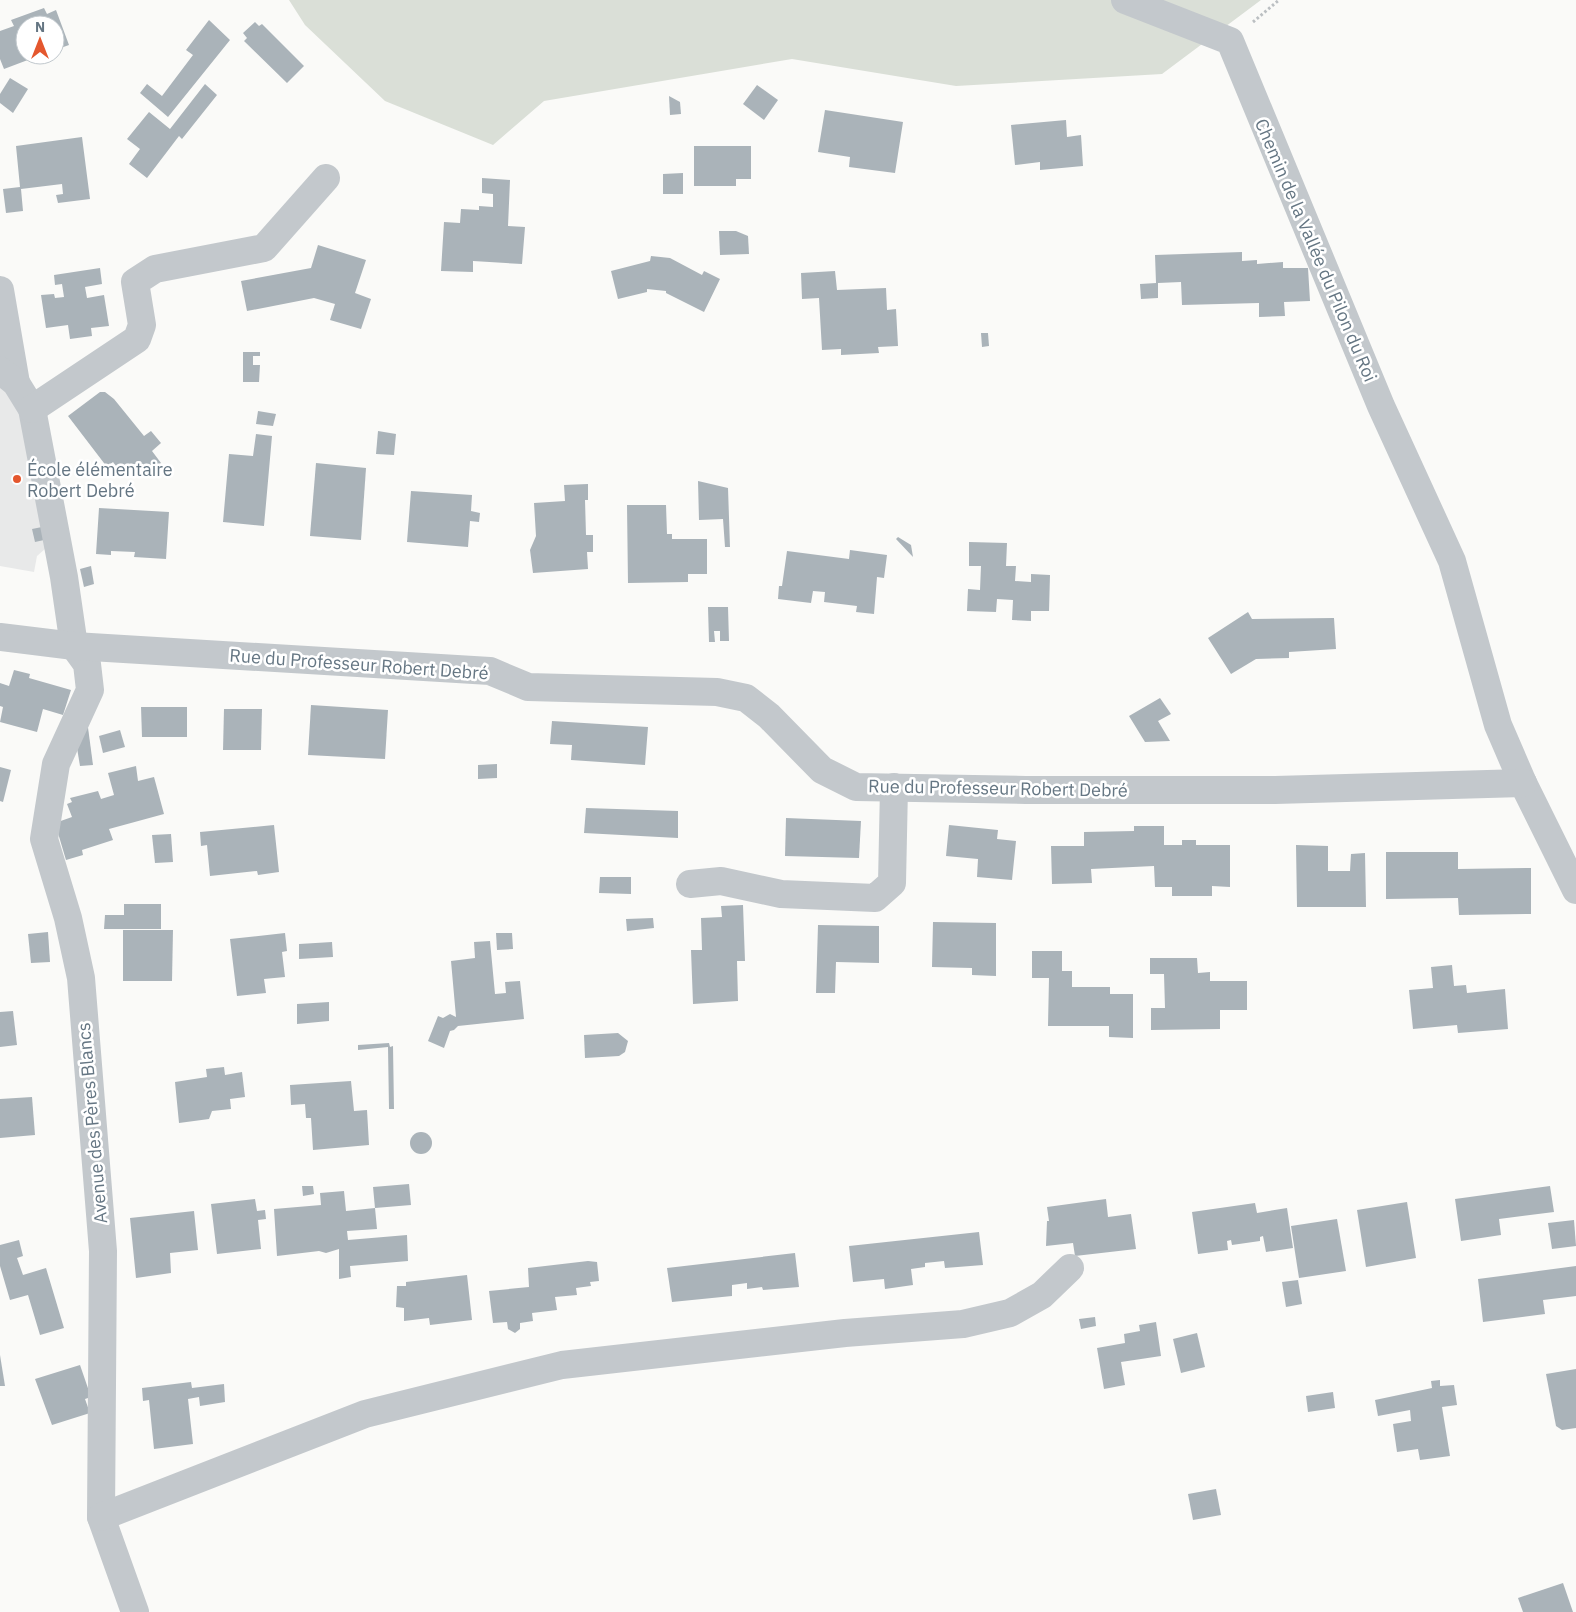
<svg xmlns="http://www.w3.org/2000/svg" width="1576" height="1612" font-family="'IBM Plex Sans',sans-serif">
  <style>
    .built { fill: #e8e9e9 }
    .green { fill: #dadfd7 }
    .building { fill: #aab3b9 }
    .lines { fill: none; stroke-linecap: round; stroke-linejoin: round }
    .path { stroke: #bbbfc2; stroke-width: 3; stroke-dasharray: 2.5 2.5; stroke-linecap: butt }
    .minor { stroke: #c3c8cc; stroke-width: 28 }
    .poi-dot { fill: #e4572e; stroke: #fff; stroke-width: 2 }
    .labels { text-anchor: middle; dominant-baseline: central; stroke-width: 5; stroke-linejoin: round; paint-order: stroke }
    .street-label { font-size: 18px; fill: #657683; stroke: #fff }
    .poi-label { font-size: 18px; fill: #657683; stroke: #fff; text-anchor: start }
  </style>
  <rect width="100%" height="100%" fill="#fafaf8"/>
  <polygon class="built" points="0,385 18,400 46,548 37,556 34,572 0,566"/>
  <polygon class="green" points="289,0 1261,0 1162,74 956,86 792,59 544,101 493,145 385,101 305,25"/>
  <g class="building">
    <polygon points="44,8 47,14 56,10 69,45 55,50 55,25 25,25 25,55 41,55 4,69 0,59 0,31 14,26 11,20"/>
    <polygon points="209,20 230,40 168,117 140,93 147,84 162,96 193,55 186,50"/>
    <polygon points="255,22 259,26 262,24 304,66 287,83 244,41 247,38 243,33"/>
    <polygon points="10,78 28,89 13,113 0,103 0,94"/>
    <polygon points="205,84 217,95 182,139 179,136 147,178 129,164 140,149 127,139 149,112 170,129"/>
    <polygon points="757,85 778,100 764,120 743,104"/>
    <polygon points="669,96 680,102 681,114 670,115"/>
    <polygon points="825,110 903,122 895,173 849,167 850,157 818,152"/>
    <polygon points="1066,120 1067,137 1081,135 1083,166 1040,170 1040,162 1015,165 1011,125"/>
    <polygon points="82,137 90,199 58,203 56,195 63,194 62,184 21,189 23,211 6,213 3,189 20,187 16,146"/>
    <polygon points="694,146 751,146 751,179 736,179 736,186 694,186"/>
    <polygon points="683,173 683,194 663,194 663,174"/>
    <polygon points="482,178 510,180 508,226 525,227 522,264 473,261 473,272 441,271 444,222 460,223 461,209 479,210 479,206 493,207 493,194 482,193"/>
    <polygon points="719,231 736,231 748,236 749,254 720,255"/>
    <polygon points="318,245 366,260 355,293 371,299 361,329 330,320 335,304 314,298 247,311 241,281 311,268"/>
    <polygon points="1242,252 1242,261 1257,260 1257,264 1283,262 1283,268 1308,268 1310,301 1284,302 1285,316 1259,317 1259,303 1182,305 1181,282 1158,283 1158,298 1141,299 1140,284 1156,283 1155,255"/>
    <polygon points="651,256 670,258 702,275 704,271 720,279 704,312 666,293 666,291 647,289 647,292 618,299 611,271 650,261"/>
    <polygon points="100,268 102,284 85,287 87,298 104,295 109,326 91,328 92,336 70,339 68,325 46,328 41,295 54,294 55,298 64,297 62,284 55,285 54,275"/>
    <polygon points="835,271 837,290 886,288 887,310 896,309 898,346 878,347 879,353 841,355 841,349 822,350 819,298 802,299 801,273"/>
    <polygon points="981,333 988,333 989,346 982,347"/>
    <polygon points="243,352 260,352 260,356 253,356 253,365 260,365 259,382 243,382"/>
    <polygon points="100,392 105,392 114,399 144,436 151,431 161,443 152,451 161,463 143,477 134,464 122,474 113,462 107,467 68,416"/>
    <polygon points="258,411 276,414 273,426 256,424"/>
    <polygon points="378,431 396,434 394,455 376,454"/>
    <polygon points="256,434 272,436 264,526 223,522 229,454 253,456"/>
    <polygon points="316,463 366,468 361,540 310,536"/>
    <polygon points="698,481 728,488 730,547 725,547 723,519 699,520"/>
    <polygon points="588,484 588,500 585,500 586,535 593,535 593,552 587,552 588,569 533,573 530,550 536,536 534,503 565,501 564,485"/>
    <polygon points="411,491 472,495 471,511 480,513 479,522 470,521 468,547 407,542"/>
    <polygon points="627,505 666,505 667,534 672,534 672,539 707,539 707,574 688,574 688,582 628,583"/>
    <polygon points="99,508 169,512 166,559 134,557 135,552 111,551 111,555 96,554"/>
    <polygon points="42,527 44,540 35,542 32,529"/>
    <polygon points="898,537 911,545 913,557 896,539"/>
    <polygon points="969,542 1007,543 1006,566 1016,566 1015,581 1031,582 1031,574 1050,575 1049,611 1031,611 1031,621 1012,620 1013,600 997,599 996,612 967,611 968,589 980,590 981,566 969,566"/>
    <polygon points="850,550 887,555 884,578 877,577 874,614 856,612 857,606 824,602 825,592 813,591 811,603 778,599 779,586 782,586 787,551 849,559"/>
    <polygon points="91,566 94,584 84,587 80,569"/>
    <polygon points="708,607 728,607 729,641 720,641 720,631 714,631 715,642 709,642"/>
    <polygon points="1248,612 1252,619 1334,618 1336,649 1289,652 1289,658 1256,659 1231,674 1208,638"/>
    <polygon points="14,670 30,674 29,678 71,690 63,715 43,709 37,732 0,722 3,707 0,706 0,683 9,686"/>
    <polygon points="1160,698 1171,714 1158,721 1170,741 1145,742 1129,716"/>
    <polygon points="311,705 388,710 385,759 308,755"/>
    <polygon points="141,707 187,707 187,737 142,737"/>
    <polygon points="224,709 262,709 261,750 223,750"/>
    <polygon points="87,720 93,765 80,766 77,748"/>
    <polygon points="552,721 648,727 645,765 571,760 572,745 550,744"/>
    <polygon points="120,730 125,747 103,753 99,736"/>
    <polygon points="497,764 497,778 478,779 478,765"/>
    <polygon points="136,766 138,781 154,777 164,814 109,829 113,840 82,850 83,855 66,860 55,823 72,817 67,804 72,802 70,798 98,791 101,799 114,795 108,773"/>
    <polygon points="0,767 11,770 3,802 0,801"/>
    <polygon points="586,808 678,811 678,838 584,833"/>
    <polygon points="786,818 861,821 859,858 785,856"/>
    <polygon points="274,825 279,872 258,875 257,871 210,876 207,845 201,846 200,832"/>
    <polygon points="949,825 998,830 997,839 1016,841 1012,880 977,877 978,859 946,856"/>
    <polygon points="1134,826 1164,826 1164,845 1182,845 1182,840 1196,840 1196,845 1230,845 1230,887 1212,886 1212,896 1172,896 1172,887 1155,887 1154,866 1091,869 1092,883 1052,884 1051,846 1084,846 1084,832 1134,831"/>
    <polygon points="171,834 173,862 155,863 152,835"/>
    <polygon points="1296,845 1328,846 1328,871 1350,871 1351,854 1365,853 1366,907 1297,907"/>
    <polygon points="1386,852 1458,852 1458,869 1531,868 1531,914 1459,915 1458,898 1386,899"/>
    <polygon points="600,877 631,877 631,894 599,893"/>
    <polygon points="124,904 161,904 161,929 104,929 105,915 124,915"/>
    <polygon points="743,905 745,961 737,961 738,1001 693,1004 691,950 702,950 701,918 722,917 721,906"/>
    <polygon points="653,918 654,928 627,931 626,919"/>
    <polygon points="933,922 996,923 996,976 972,975 972,968 932,967"/>
    <polygon points="818,925 879,926 879,963 836,962 835,993 816,993"/>
    <polygon points="123,930 173,930 172,981 123,981"/>
    <polygon points="48,932 50,962 31,963 28,934"/>
    <polygon points="285,933 287,951 282,952 285,977 264,979 266,993 237,996 230,939"/>
    <polygon points="496,933 512,933 513,949 497,950"/>
    <polygon points="490,941 495,994 506,993 505,982 520,981 524,1019 458,1026 454,1030 450,1031 444,1048 428,1041 438,1016 443,1018 450,1014 456,1017 451,961 475,958 474,942"/>
    <polygon points="332,942 333,957 299,959 299,944"/>
    <polygon points="1032,951 1062,951 1062,971 1072,971 1072,987 1110,987 1110,994 1133,994 1133,1038 1109,1037 1109,1026 1048,1026 1049,978 1032,978"/>
    <polygon points="1150,958 1197,958 1198,973 1210,972 1210,981 1247,981 1247,1010 1220,1010 1220,1029 1151,1030 1151,1008 1165,1008 1164,974 1150,974"/>
    <polygon points="1452,965 1454,986 1466,985 1467,993 1505,989 1508,1029 1458,1033 1457,1025 1413,1029 1409,990 1433,988 1431,967"/>
    <polygon points="329,1002 329,1021 297,1024 297,1004"/>
    <polygon points="13,1011 17,1045 0,1047 0,1012"/>
    <polygon points="618,1033 628,1041 625,1052 619,1056 585,1058 584,1035"/>
    <polygon points="389,1043 390,1047 393,1046 394,1109 389,1109 388,1047 358,1050 358,1045"/>
    <polygon points="224,1067 225,1075 242,1072 245,1097 230,1099 231,1109 212,1111 209,1119 179,1123 175,1082 207,1077 206,1069"/>
    <polygon points="351,1081 354,1111 367,1110 369,1145 313,1150 311,1118 306,1118 305,1104 291,1105 290,1085"/>
    <polygon points="32,1097 35,1135 0,1138 0,1099"/>
    <circle cx="421" cy="1143" r="11"/>
    <polygon points="409,1184 411,1205 375,1208 373,1187"/>
    <polygon points="302,1186 313,1186 314,1194 303,1196"/>
    <polygon points="1550,1186 1554,1212 1499,1219 1501,1235 1461,1241 1455,1199"/>
    <polygon points="344,1191 346,1211 375,1208 377,1229 347,1231 348,1240 407,1235 408,1261 350,1266 351,1277 339,1279 339,1249 326,1253 319,1251 277,1256 274,1209 321,1205 320,1193"/>
    <polygon points="255,1199 257,1211 265,1210 266,1219 258,1220 261,1249 217,1254 211,1204"/>
    <polygon points="1106,1199 1108,1217 1131,1214 1136,1249 1075,1256 1073,1243 1046,1246 1047,1221 1049,1221 1047,1207"/>
    <polygon points="1407,1202 1416,1258 1366,1267 1357,1210"/>
    <polygon points="1255,1203 1257,1213 1287,1208 1293,1248 1266,1252 1263,1236 1260,1237 1260,1241 1232,1245 1231,1240 1227,1241 1228,1250 1198,1254 1192,1212"/>
    <polygon points="194,1211 198,1250 170,1253 171,1273 136,1278 130,1218"/>
    <polygon points="1337,1219 1346,1271 1299,1278 1291,1226"/>
    <polygon points="1574,1220 1576,1246 1552,1249 1548,1223"/>
    <polygon points="979,1232 983,1265 945,1268 944,1261 925,1263 925,1267 911,1269 913,1285 885,1289 884,1279 853,1282 849,1246"/>
    <polygon points="19,1240 23,1256 17,1258 23,1275 46,1268 64,1328 40,1335 28,1295 10,1300 0,1266 0,1245"/>
    <polygon points="795,1253 799,1287 763,1290 762,1287 747,1289 747,1283 732,1285 732,1296 672,1302 667,1268"/>
    <polygon points="588,1261 597,1262 599,1281 590,1282 591,1286 576,1288 577,1295 555,1297 557,1310 532,1313 533,1321 520,1323 520,1329 515,1333 508,1329 507,1322 493,1323 489,1291 529,1287 528,1268"/>
    <polygon points="1576,1266 1576,1296 1543,1300 1545,1314 1483,1322 1478,1279"/>
    <polygon points="467,1275 472,1320 430,1325 429,1318 404,1321 404,1308 396,1307 397,1286 406,1286 406,1282"/>
    <polygon points="1298,1280 1302,1304 1286,1307 1282,1282"/>
    <polygon points="1095,1317 1096,1326 1081,1329 1079,1319"/>
    <polygon points="1156,1322 1161,1356 1121,1362 1125,1385 1104,1389 1097,1348 1125,1343 1124,1334 1140,1331 1139,1325"/>
    <polygon points="1197,1333 1205,1367 1181,1373 1173,1339"/>
    <polygon points="0,1355 5,1386 0,1386"/>
    <polygon points="80,1365 91,1397 85,1399 90,1413 52,1425 35,1379"/>
    <polygon points="1576,1369 1576,1428 1562,1430 1556,1426 1546,1374"/>
    <polygon points="1440,1380 1440,1386 1454,1385 1457,1405 1442,1407 1450,1456 1420,1460 1418,1449 1397,1452 1393,1424 1411,1421 1410,1410 1378,1416 1375,1400 1432,1388 1431,1381"/>
    <polygon points="191,1382 192,1388 224,1384 225,1402 200,1406 199,1397 188,1399 193,1444 154,1449 149,1400 143,1401 142,1388"/>
    <polygon points="1333,1392 1335,1408 1308,1412 1306,1396"/>
    <polygon points="1216,1489 1221,1515 1193,1520 1188,1494"/>
    <polygon points="1563,1583 1573,1612 1523,1612 1518,1598"/>
  </g>
  <g class="lines">
    <polyline class="path" points="1253,22 1279,0"/>
    <g class="minor">
      <polyline points="1125,0 1230,41 1381,406 1452,561 1498,725 1523,783 1576,890"/>
      <polyline points="0,290 16,383"/>
      <polyline points="0,370 16,383 32,409 64,577 74,646 87,664 90,690 56,764 44,839 68,918 81,978 103,1251 101,1517 135,1612"/>
      <polyline points="32,409 137,339 142,325 135,282 155,269 264,248 326,178"/>
      <polyline points="0,637 74,646 490,671 528,687 717,692 746,698 769,716 822,770 856,787 1026,790 1275,790 1523,783"/>
      <polyline points="690,884 721,881 781,894 875,898 892,883 894,787"/>
      <polyline points="101,1517 365,1414 562,1365 845,1333 963,1324 1010,1313 1042,1295 1070,1268"/>
    </g>
  </g>
  <circle class="poi-dot" cx="17" cy="479" r="5"/>
  <g class="labels">
    <g class="street-label">
      <text transform="translate(1316 250) rotate(67)">Chemin de la Vallée du Pilon du Roi</text>
      <text transform="translate(359 664) rotate(4)">Rue du Professeur Robert Debré</text>
      <text transform="translate(998 788) rotate(1)">Rue du Professeur Robert Debré</text>
      <text transform="translate(92 1123) rotate(-95)">Avenue des Pères Blancs</text>
    </g>
    <g class="poi-label">
      <text x="27" y="469">École élémentaire<tspan x="27" dy="21">Robert Debré</tspan></text>
    </g>
  </g>
  <g transform="translate(40 40)"><circle r="24" fill="#ffffff" stroke="#c1c8cd"/>
  <path d="M0-4L9 19L0 12L-9 19Z" fill="#e4572e"/>
  <text y="-8" font-size="14" font-weight="bold" text-anchor="middle" fill="#657683">N</text>
  </g>
</svg>
